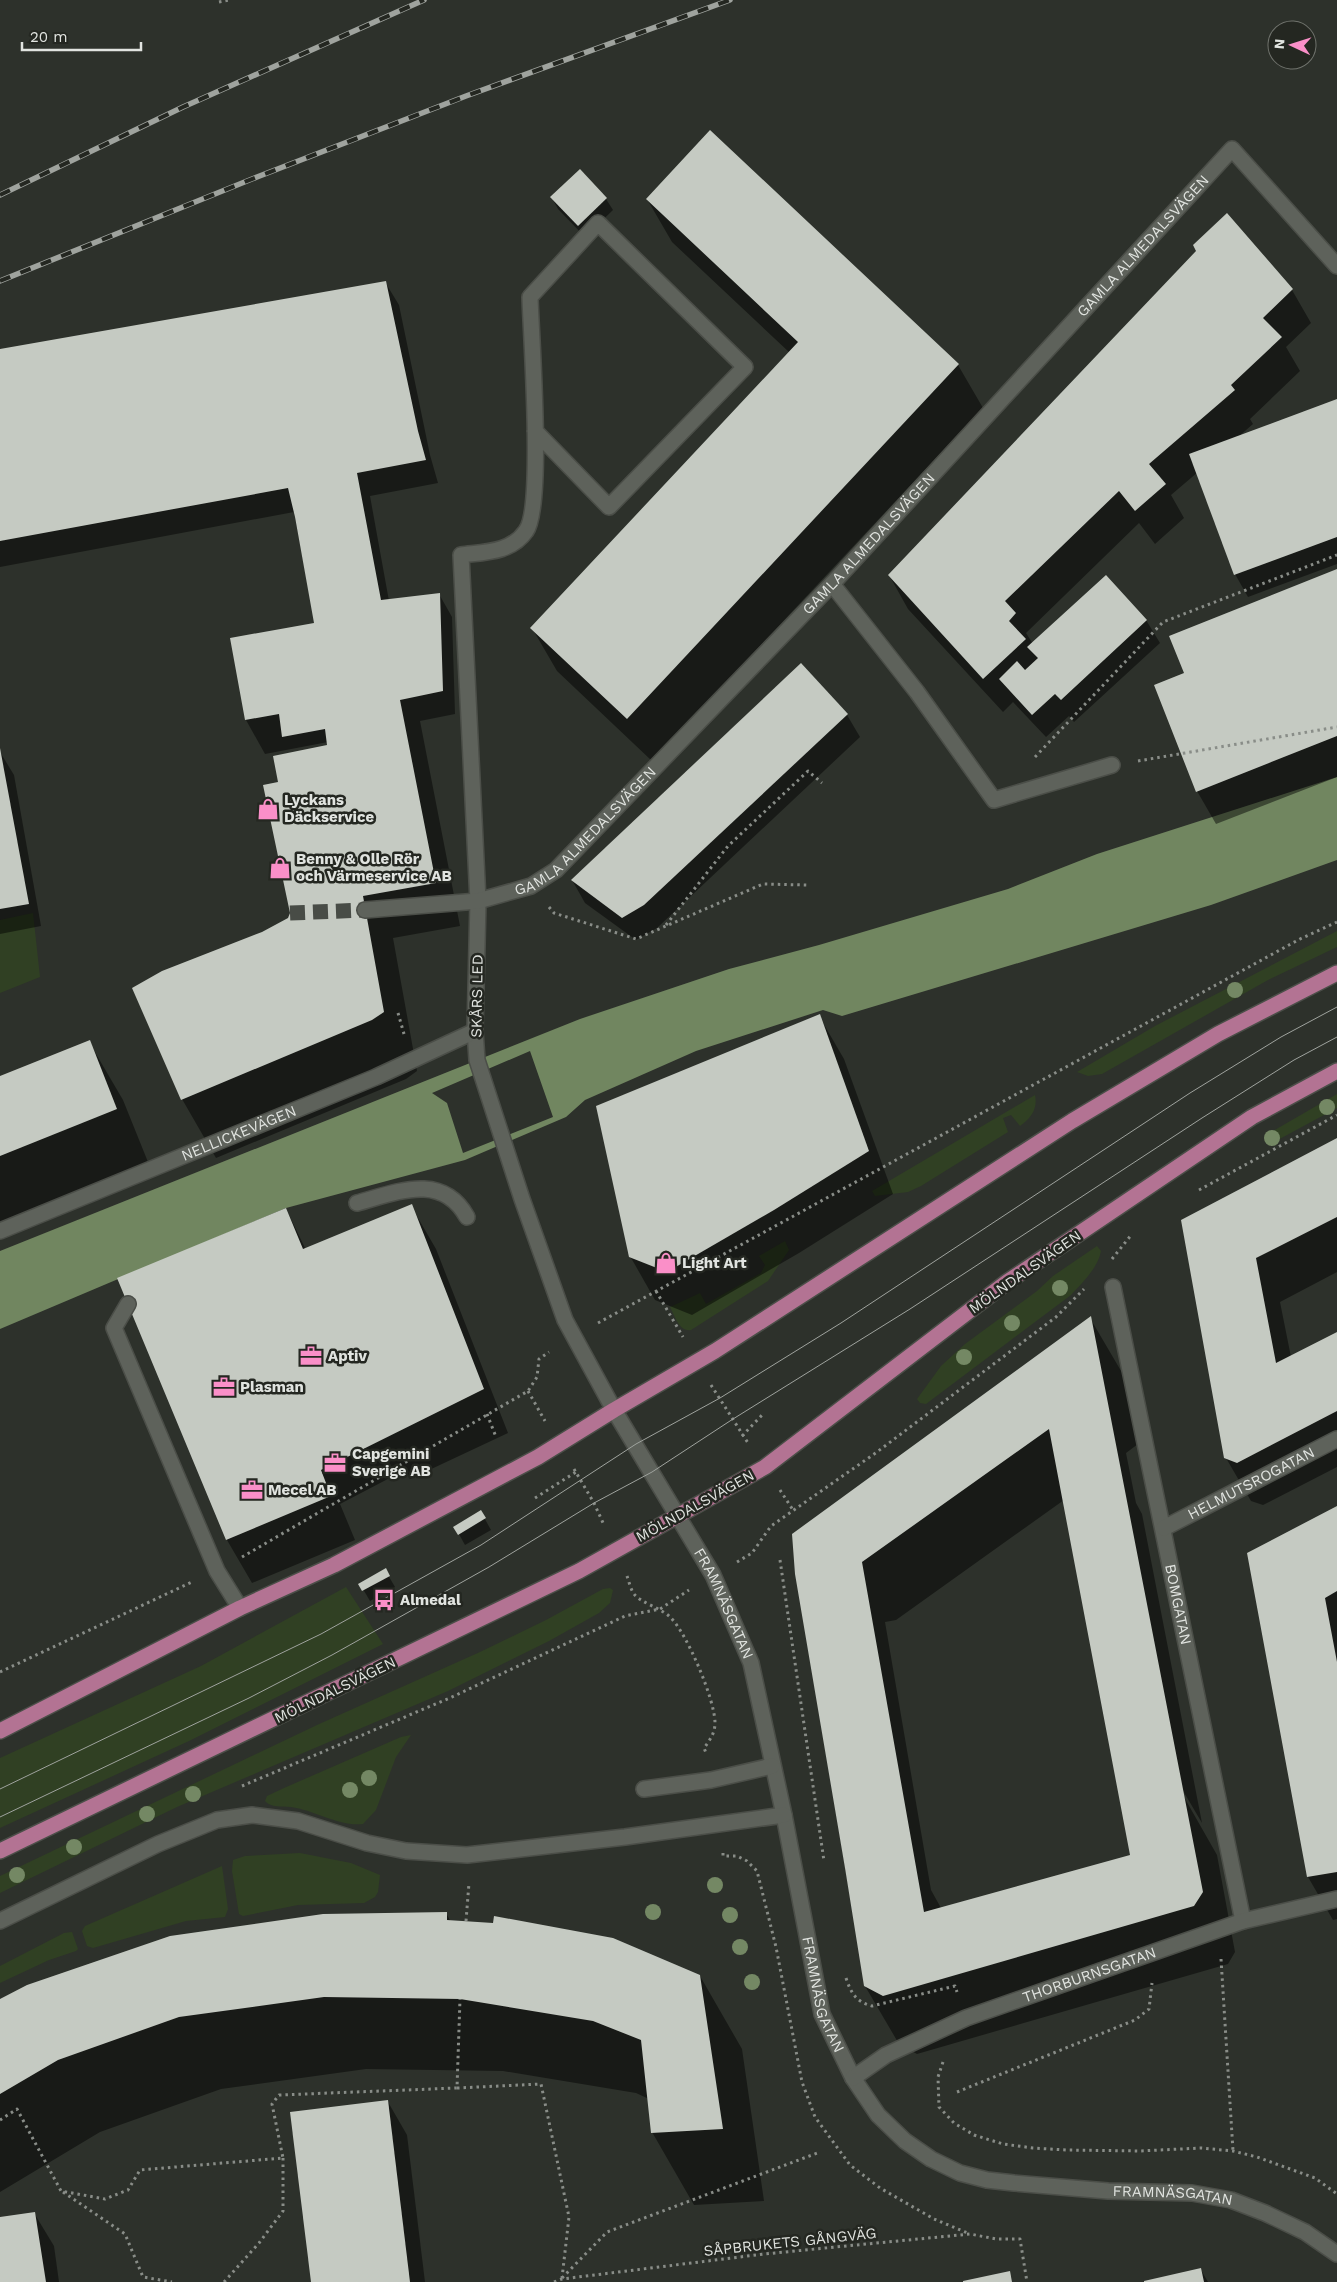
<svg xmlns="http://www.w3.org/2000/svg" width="1337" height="2282" font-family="'Work Sans',sans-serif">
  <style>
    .green { fill: #304023 }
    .water { fill: #718660 }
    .pier { fill: #2d312b }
    .shadow { fill: #0007; fill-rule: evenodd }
    .building { fill: #c5cac2; fill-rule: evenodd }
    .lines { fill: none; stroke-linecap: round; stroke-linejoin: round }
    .minor-tunnel { stroke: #484c46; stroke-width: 15; stroke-dasharray: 15 8; stroke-linecap: butt }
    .minor-casing { stroke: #4b4e48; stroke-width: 18 }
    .major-casing { stroke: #4b4e48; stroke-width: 18 }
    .path { stroke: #898d88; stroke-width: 3; stroke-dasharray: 2.5 4; stroke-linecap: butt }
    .minor { stroke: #5e625b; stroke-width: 15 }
    .major { stroke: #b37393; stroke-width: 15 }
    .tram { stroke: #9fa39e; stroke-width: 1 }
    .rail-casing { stroke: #9fa39e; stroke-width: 5.5 }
    .rail { stroke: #242721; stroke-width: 4; stroke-dasharray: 11; stroke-linecap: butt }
    .tree { fill: #748864 }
    .labels { text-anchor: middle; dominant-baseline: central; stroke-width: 5; stroke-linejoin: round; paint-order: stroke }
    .street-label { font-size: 15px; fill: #e1e4e0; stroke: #242721 }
    .poi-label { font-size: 15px; font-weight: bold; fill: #e1e4e0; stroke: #242721; text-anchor: start }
  </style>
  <rect width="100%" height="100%" fill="#2d312b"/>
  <g class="green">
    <polygon points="33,913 40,977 0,993 0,920"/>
    <polygon points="1337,931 1337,947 1268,980 1102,1074 1088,1076 1077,1072 1155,1026"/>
    <polygon points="1337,1094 1337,1108 1274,1142 1268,1134"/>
    <path d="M1035 1095C1038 1109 1031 1118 1020 1126L1011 1115 1003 1118 1008 1132 921 1186 908 1192 875 1196 872 1191Z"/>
    <path d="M785 1241 789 1250 768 1281 691 1330C679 1332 675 1316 670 1307L700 1293 706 1304 761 1273 765 1265 759 1256Z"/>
    <path d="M1097 1246 1101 1251C1098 1268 1082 1283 1071 1295L926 1404 920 1403 917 1399 941 1366 965 1344 1037 1291 1053 1276Z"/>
    <polygon points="346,1587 383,1644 189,1741 0,1828 0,1758 201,1666"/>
    <polygon points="610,1588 613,1590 610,1603 599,1613 549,1641 448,1691 177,1807 0,1893 0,1876 317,1725 480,1652 546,1620 603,1589"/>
    <path d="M411 1735 396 1757 376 1810 363 1824C340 1827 314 1810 291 1807 282 1806 271 1808 265 1801L267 1796 284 1788 401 1737Z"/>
    <polygon points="300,1853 351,1863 380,1875 378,1892 375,1897 364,1903 298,1905 243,1916 239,1914 232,1871 233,1860 245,1856"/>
    <polygon points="222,1866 228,1909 225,1917 186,1921 93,1948 87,1946 82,1931 85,1926"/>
    <polygon points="72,1932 78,1949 76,1951 49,1960 0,1983 0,1966 64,1933"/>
  </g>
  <polygon class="water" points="1337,777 1337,860 1211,905 842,1016 823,1010 696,1051 585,1100 566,1117 465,1160 286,1208 0,1329 0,1251 580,1019 729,969 819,945 1008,889 1097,854"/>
  <polygon class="pier" points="530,1051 553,1117 463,1153 447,1103 432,1093"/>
  <g class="shadow">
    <polygon points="580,171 606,199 613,210 585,237 558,209 552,198"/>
    <polygon points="647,199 958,365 983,408 652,761 557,671 532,628 790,353 672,242"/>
    <polygon points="385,282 399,305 430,455 438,483 370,496 389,601 439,594 452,617 455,714 420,721 460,926 393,938 417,1071 406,1079 216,1158 182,1099 262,933 289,919 292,913 279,783 329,746 328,742 265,754 246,720 231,639 315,624 294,512 0,567 0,351"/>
    <polygon points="1292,290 1311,323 1286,347 1300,371 1250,419 1253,424 1238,437 1337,401 1337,564 1248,597 1235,574 1198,472 1171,495 1184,518 1155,544 1139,523 1026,633 1033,644 1146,620 1160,643 1074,722 1069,716 1046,737 1013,702 1003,712 908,609 889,575"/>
    <polygon points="1337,571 1337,777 1216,824 1197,791 1186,673"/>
    <polygon points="847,715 860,737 657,928 636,940 585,903 572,880"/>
    <polygon points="0,752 14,775 41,926 0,934"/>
    <polygon points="819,1016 844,1059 893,1194 799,1253 692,1315 655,1300 630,1256"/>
    <polygon points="89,1042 123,1100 150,1167 0,1227 0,1078"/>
    <polygon points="1337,1139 1337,1272 1280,1302 1291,1357 1337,1334 1337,1467 1263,1505 1251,1501 1226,1458 1183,1221"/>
    <polygon points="411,1206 436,1249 508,1433 410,1479 405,1470 340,1504 355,1540 252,1583 227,1540 119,1279 286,1209 306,1250"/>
    <path d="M1090 1318 1124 1376 1138 1444 1126 1453 1136 1503 1142 1514 1202 1823 1182 1789 1180 1790 1217 1855 1235 1952 1228 1964 917 2054 899 2044 865 1986 796 1574ZM1064 1500 1131 1856 941 1908 931 1890 885 1622 896 1620Z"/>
    <polygon points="1337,1508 1337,1919 1333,1920 1308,1877 1248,1554"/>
    <polygon points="481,1512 491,1530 465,1545 455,1527"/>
    <polygon points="385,1570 395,1587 370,1601 360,1584"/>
    <polygon points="446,1913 451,1922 700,1976 742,2049 764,2201 694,2205 652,2132 649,2099 636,2093 503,2071 366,2069 221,2089 100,2132 0,2192 0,2001"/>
    <polygon points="388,2102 407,2135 425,2282 312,2282"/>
    <polygon points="34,2213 54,2246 59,2282 0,2282 0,2218"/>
    <polygon points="1201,2270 1208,2282 1146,2282"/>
  </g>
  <g class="building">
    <polygon points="710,130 959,364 627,719 530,628 798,342 646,199"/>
    <polygon points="580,169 607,198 578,226 550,197"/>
    <polygon points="1227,213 1293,289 1263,318 1282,337 1231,385 1235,390 1149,464 1166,484 1135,511 1119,491 1005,601 1016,613 1009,621 1026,639 983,679 888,575 1196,251 1193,245"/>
    <polygon points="386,281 418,431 426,460 357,473 381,600 440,593 443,691 400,700 436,883 363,896 384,1012 372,1020 181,1100 132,988 162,971 262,932 288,918 290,913 263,785 278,782 273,756 327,745 325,729 282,737 279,714 245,720 230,638 314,623 295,517 288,488 0,541 0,349"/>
    <polygon points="1337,399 1337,537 1234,575 1189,454"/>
    <polygon points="1337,569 1337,736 1196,792 1154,685 1184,673 1169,636"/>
    <polygon points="1106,575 1147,620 1061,700 1055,694 1032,715 999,679 1017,661 1025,670 1038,658 1027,647"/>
    <polygon points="801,663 848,714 644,905 622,918 571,880"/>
    <polygon points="0,748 29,904 0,909"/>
    <polygon points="820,1014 869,1151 774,1210 667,1272 629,1257 596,1106"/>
    <polygon points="90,1040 117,1109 0,1156 0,1076"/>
    <polygon points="1337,1138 1337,1217 1256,1258 1276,1363 1337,1332 1337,1411 1237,1463 1224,1458 1181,1220"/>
    <polygon points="412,1204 484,1389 321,1470 331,1496 226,1540 117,1278 286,1208 303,1249"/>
    <path d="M1091 1316 1203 1892 1194 1906 883 1996 864 1986 845 1868 795 1574 792 1534ZM1049 1429 1130 1855 924 1912 862 1562Z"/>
    <polygon points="1337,1506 1337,1591 1325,1598 1337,1662 1337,1872 1307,1877 1247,1553"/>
    <polygon points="481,1510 486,1518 458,1535 453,1527"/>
    <polygon points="386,1568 390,1576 362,1591 358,1584"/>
    <polygon points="447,1912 447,1920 493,1923 494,1916 613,1938 700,1975 723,2129 651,2133 641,2040 593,2021 460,1999 324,1997 179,2017 58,2060 0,2094 0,1999 27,1985 170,1936 323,1914"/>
    <polygon points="388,2100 410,2282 311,2282 290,2112"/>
    <polygon points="35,2212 46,2282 0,2282 0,2217"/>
    <polygon points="1201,2268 1204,2282 1144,2282 1144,2281"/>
    <polygon points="1010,2271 1012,2282 963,2282 963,2281"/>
  </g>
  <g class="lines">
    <polyline class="minor-tunnel" points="290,913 365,910"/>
    <g class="minor-casing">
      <g id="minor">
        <path id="s1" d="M535 431 609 507 745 367 598 223 530 297C531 336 544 507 526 531 511 553 484 552 461 555L478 901 475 1031 477 1060 522 1199 565 1320 614 1410 713 1575 751 1663 784 1815 822 2014 853 2078 878 2115 905 2141 931 2159 960 2173 987 2180 1014 2183 1108 2191 1192 2193 1231 2200 1265 2213 1305 2232 1337 2254"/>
        <polyline points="832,584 917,692 994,800 1112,765"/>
        <path id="s2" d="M365 910 478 901 531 886 556 870 832 584 1232 149 1337 266"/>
        <path d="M357 1203C397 1192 442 1172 467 1217"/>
        <path id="s3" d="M0 1231 376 1077 475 1031"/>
        <path id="s4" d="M1113 1287 1243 1921"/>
        <polyline points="128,1304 114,1328 217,1571 240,1608"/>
        <path id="s5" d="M1164 1528 1337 1439"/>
        <polyline points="644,1789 711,1780 772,1766"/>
        <polyline points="0,1921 158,1844 217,1820 252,1815 298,1821 367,1843 406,1851 467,1855 625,1837 784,1815"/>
        <path id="s6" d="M853 2078 886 2055 966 2018 1243 1921 1337 1899"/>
      </g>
    </g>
    <g class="major-casing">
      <g id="major">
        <polyline points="0,1731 240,1608 334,1565 538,1457 614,1410 715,1351 1072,1121 1218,1034 1337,973"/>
        <polyline points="0,1851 579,1571 765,1467 1007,1282 1252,1117 1337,1071"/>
      </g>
    </g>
    <g class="path">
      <polyline points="219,2 229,0"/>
      <polyline points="1035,757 1163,622 1337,555"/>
      <polyline points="1138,761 1337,727"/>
      <polyline points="549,907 554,913 636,939 763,884 807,885"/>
      <polyline points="666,925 728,846 808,771 822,783"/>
      <polyline points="398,1013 404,1034"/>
      <polyline points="1199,1190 1337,1115"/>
      <polyline points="1112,1259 1132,1234"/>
      <polyline points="656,1291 683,1337"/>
      <polyline points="598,1323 1300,939 1337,922"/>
      <polyline points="711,1385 748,1443"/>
      <polyline points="528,1391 545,1421"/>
      <polyline points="487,1414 496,1437"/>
      <polyline points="742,1436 764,1413"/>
      <polyline points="574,1469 594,1503 604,1525"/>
      <polyline points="780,1490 793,1510"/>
      <polyline points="535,1498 576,1472"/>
      <polyline points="242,1557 528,1391 537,1377 539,1359 549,1352"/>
      <polyline points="780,1560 824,1861"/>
      <polyline points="737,1562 752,1553 771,1526 877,1452 1056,1317 1084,1289"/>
      <path d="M627 1576C629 1582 631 1590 634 1594 641 1603 661 1608 670 1617 687 1633 715 1700 715 1723 715 1733 710 1740 704 1748L706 1753"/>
      <polyline points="0,1672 192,1582"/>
      <polyline points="242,1786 452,1697 625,1616 660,1609 689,1590"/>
      <polyline points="723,1853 723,1856 737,1856 747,1861 757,1871 776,1947 802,2082 815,2117 850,2165 880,2188 934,2219 970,2234"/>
      <polyline points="466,1921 469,1883"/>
      <polyline points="1221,1959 1233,2151"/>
      <path d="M846 1978C851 1993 856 2002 872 2006L955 1986 957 1992"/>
      <polyline points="943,2062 938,2077 939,2107 954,2123 974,2135 1003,2144 1033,2148 1066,2150 1140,2151 1201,2148 1233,2151 1257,2157 1315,2178 1337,2194"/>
      <polyline points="457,2088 541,2084 569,2217 562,2278"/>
      <polyline points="957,2092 1135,2020 1149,2009 1152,1983"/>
      <polyline points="0,2120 17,2109 61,2191 105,2199 128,2190 140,2170 283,2158 272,2104 279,2095 457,2088 460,1999"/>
      <polyline points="63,2192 125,2234 143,2277 172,2282"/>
      <polyline points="562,2278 607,2232 820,2152"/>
      <polyline points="224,2282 259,2243 283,2211 283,2158"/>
      <polyline points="554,2282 562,2279 764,2254 970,2234 996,2239 1020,2239 1027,2282"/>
    </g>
    <use href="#minor" class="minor"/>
    <use href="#major" class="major"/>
    <g class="tram">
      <polyline points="0,1789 321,1634 481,1545 636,1444 720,1398 841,1323 1190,1093 1281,1037 1337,1007"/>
      <polyline points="0,1817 249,1698 332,1655 489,1567 594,1503 652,1472 733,1419 910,1309 1202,1118 1294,1060 1337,1037"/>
    </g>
    <g class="rail-casing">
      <g id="rail">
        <polyline points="0,195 183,107 424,0"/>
        <polyline points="0,281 257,177 466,96 730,0"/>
      </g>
    </g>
    <use href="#rail" class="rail"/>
  </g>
  <g class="tree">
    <circle cx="1235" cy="990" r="8"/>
    <circle cx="1327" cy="1107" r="8"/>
    <circle cx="1272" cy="1138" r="8"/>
    <circle cx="1060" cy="1288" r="8"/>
    <circle cx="1012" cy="1323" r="8"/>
    <circle cx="964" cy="1357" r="8"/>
    <circle cx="369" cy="1778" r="8"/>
    <circle cx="350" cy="1790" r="8"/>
    <circle cx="193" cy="1794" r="8"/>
    <circle cx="147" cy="1814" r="8"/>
    <circle cx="74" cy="1847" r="8"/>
    <circle cx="17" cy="1875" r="8"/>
    <circle cx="715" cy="1885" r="8"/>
    <circle cx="653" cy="1912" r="8"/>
    <circle cx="730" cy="1915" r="8"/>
    <circle cx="740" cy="1947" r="8"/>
    <circle cx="752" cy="1982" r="8"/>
  </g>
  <defs>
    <g id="shop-bare" transform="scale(1.725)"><path d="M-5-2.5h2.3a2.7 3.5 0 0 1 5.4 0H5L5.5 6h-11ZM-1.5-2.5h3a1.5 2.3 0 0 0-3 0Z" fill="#fa8fc8" stroke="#242721" stroke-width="2.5" paint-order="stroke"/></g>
    <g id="office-bare" transform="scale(1.725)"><path d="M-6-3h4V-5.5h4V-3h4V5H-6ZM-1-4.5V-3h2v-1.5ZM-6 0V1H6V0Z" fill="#fa8fc8" stroke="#242721" stroke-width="2.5" paint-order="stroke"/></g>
    <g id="bus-bare" transform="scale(1.725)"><path d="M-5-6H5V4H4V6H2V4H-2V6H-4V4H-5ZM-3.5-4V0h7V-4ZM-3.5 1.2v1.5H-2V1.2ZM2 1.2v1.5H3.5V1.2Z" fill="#fa8fc8" stroke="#242721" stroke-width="2.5" paint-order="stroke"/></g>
  </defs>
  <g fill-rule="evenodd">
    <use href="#shop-bare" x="268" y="809"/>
    <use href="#shop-bare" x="280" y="868"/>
    <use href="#shop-bare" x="666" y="1263"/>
    <use href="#office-bare" x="311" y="1356"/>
    <use href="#office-bare" x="224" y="1387"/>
    <use href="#office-bare" x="335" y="1463"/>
    <use href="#office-bare" x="252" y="1490"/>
    <use href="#bus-bare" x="384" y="1600"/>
  </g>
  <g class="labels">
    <g class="street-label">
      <text stroke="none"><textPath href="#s2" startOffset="1055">GAMLA ALMEDALSVÄGEN</textPath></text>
      <text stroke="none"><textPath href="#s2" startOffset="650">GAMLA ALMEDALSVÄGEN</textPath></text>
      <text stroke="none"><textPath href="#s2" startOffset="245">GAMLA ALMEDALSVÄGEN</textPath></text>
      <text transform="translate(477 996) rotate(-89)">SKÅRS LED</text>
      <text stroke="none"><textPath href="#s3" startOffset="258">NELLICKEVÄGEN</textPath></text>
      <text transform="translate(1025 1272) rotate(-35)">MÖLNDALSVÄGEN</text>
      <text stroke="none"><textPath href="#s5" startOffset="98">HELMUTSROGATAN</textPath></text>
      <text transform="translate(695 1506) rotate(-29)">MÖLNDALSVÄGEN</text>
      <text stroke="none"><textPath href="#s1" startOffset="2020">FRAMNÄSGATAN</textPath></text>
      <text stroke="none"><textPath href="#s4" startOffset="324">BOMGATAN</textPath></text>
      <text transform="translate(335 1690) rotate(-26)">MÖLNDALSVÄGEN</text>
      <text stroke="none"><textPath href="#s6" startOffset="259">THORBURNSGATAN</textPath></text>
      <text stroke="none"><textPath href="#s1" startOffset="2425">FRAMNÄSGATAN</textPath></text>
      <text stroke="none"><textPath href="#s1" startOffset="2875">FRAMNÄSGATAN</textPath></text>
      <text transform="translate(790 2242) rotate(-6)">SÅPBRUKETS GÅNGVÄG</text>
    </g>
    <g class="poi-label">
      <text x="284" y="800">Lyckans<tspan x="284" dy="17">Däckservice</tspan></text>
      <text x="296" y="859">Benny &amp; Olle Rör<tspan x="296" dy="17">och Värmeservice AB</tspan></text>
      <text x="682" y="1263">Light Art</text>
      <text x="328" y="1356">Aptiv</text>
      <text x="240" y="1387">Plasman</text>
      <text x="352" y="1454">Capgemini<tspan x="352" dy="17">Sverige AB</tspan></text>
      <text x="268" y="1490">Mecel AB</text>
      <text x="400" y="1600">Almedal</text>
    </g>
  </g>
  <g transform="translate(1292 45) rotate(274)"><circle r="24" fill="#242721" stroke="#70736d"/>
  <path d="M0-4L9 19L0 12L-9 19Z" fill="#fa8fc8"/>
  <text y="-8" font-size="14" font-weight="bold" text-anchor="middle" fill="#e1e4e0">N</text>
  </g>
  <path d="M22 42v8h119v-8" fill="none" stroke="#e1e4e0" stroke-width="2.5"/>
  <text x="30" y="42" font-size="15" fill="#e1e4e0" stroke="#242721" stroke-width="4" paint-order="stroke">20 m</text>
</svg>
